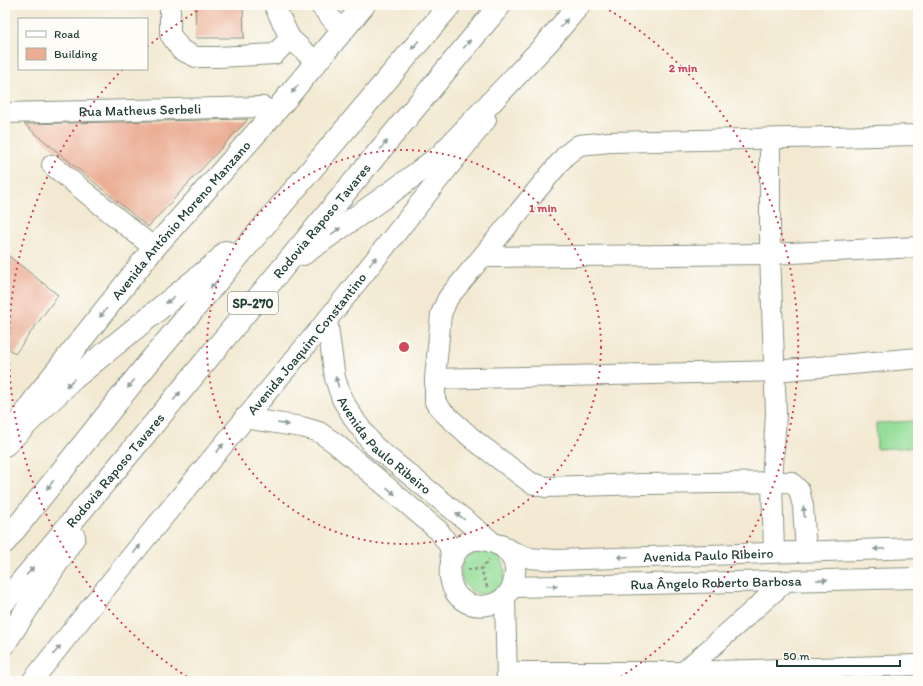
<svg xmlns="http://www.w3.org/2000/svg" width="923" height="686" font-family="Itim,sans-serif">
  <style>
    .green { fill: #95de99; stroke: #5a8e66 }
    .building { fill: #ebae95 }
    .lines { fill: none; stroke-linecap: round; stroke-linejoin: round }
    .minor-casing { stroke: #899383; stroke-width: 22 }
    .major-casing { stroke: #899383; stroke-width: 24 }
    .highway-casing { stroke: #899383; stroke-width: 24 }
    .path { stroke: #899383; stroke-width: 2.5; stroke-dasharray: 3 3; stroke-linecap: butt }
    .minor { stroke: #fff; stroke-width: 20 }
    .major { stroke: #fff; stroke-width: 22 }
    .highway { stroke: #fff; stroke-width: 22 }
    .oneway { fill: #8f9e9a }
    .ring { fill: none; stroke: #d1495b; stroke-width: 2; stroke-dasharray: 2 4 }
    .labels { text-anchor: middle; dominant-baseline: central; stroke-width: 3; stroke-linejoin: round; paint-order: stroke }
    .shield { fill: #fdfcf7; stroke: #62766e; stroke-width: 1 }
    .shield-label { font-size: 13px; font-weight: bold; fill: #1f3d34 }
    .street-label { font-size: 14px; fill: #1f3d34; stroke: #fdfcf7 }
    .centre { fill: #d1495b; stroke: #fdfcf7; stroke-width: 2 }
    .ring-label { font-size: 12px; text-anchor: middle; font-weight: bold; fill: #d1495b; stroke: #fdfcf7; stroke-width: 3; stroke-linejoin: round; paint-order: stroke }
  </style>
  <rect width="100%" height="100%" fill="#fdfcf7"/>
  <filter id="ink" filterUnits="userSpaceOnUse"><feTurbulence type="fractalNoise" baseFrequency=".025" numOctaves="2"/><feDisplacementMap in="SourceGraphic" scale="8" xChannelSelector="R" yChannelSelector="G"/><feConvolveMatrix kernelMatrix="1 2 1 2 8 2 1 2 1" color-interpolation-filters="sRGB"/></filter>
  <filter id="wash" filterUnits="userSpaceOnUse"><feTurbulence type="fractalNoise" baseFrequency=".012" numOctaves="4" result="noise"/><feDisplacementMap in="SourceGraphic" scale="16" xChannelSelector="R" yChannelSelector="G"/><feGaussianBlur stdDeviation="0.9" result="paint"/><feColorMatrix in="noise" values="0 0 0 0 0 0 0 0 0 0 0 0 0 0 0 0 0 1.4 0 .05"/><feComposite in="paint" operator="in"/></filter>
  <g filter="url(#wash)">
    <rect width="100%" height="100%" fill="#f3e9d2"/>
    <g class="green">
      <polygon points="918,421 918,447 877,449 876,423"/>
      <circle cx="483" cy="572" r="22"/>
    </g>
    <g id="blocks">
      <g class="building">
        <polygon points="195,5 243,5 244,38 196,38"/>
        <polygon points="248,119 148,227 24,124"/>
        <polygon points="5,253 58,295 15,354 5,345"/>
      </g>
    </g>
  </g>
  <g filter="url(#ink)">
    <use href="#blocks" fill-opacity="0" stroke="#899383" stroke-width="1"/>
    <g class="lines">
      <g class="minor-casing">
        <g id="minor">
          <polyline points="170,5 170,34 181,50 196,57 218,57 275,54 290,38"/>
          <polyline points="274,5 290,38 317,63"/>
          <polyline points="320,5 342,31"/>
          <path id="s1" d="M5 113 263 107 274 113"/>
          <polyline points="770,139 770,254 776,413 772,483 774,552"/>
          <polyline points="52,165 154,248"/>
          <polyline points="483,257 770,254 918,247"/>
          <path id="s2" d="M327 320 335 378 342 399 356 422 374 446 490 540"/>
          <polyline points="435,379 775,371 918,358"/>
          <polyline points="244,418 302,427 319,432 335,443 439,531 450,547 451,561"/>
          <path id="s3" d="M501 545C504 549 509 553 511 557 516 564 516 572 514 580 508 612 458 616 451 582 448 571 450 563 456 553 476 522 508 554 530 558 538 559 547 559 555 560L918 548"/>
          <polyline points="806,551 803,506 799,490 791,482 644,484 546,487 531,483 474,440 444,413 435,402 435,379 441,314 448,298 566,155 579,145 610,142 918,135"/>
          <path id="s4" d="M513 587 918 578"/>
          <polyline points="505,598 507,681"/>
          <polyline points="507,672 682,672 918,665"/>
          <polyline points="679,676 785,582"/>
          <path id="s5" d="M32 681 141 544 327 320 486 120"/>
        </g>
      </g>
      <g class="major-casing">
        <g id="major">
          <polyline points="548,42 579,5"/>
          <path id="s6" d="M16 426 40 392 154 248 274 113 364 5"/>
        </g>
      </g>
      <g class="highway-casing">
        <g id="highway">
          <polyline points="303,254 393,191 441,155 548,42"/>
          <polyline points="5,445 73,379 218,261 226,252"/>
          <polyline points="5,542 145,367 450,5"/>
          <path id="s7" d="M5 601 128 455 500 5"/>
          <polyline points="5,643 74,537"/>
        </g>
      </g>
      <g class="path">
        <polyline points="468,570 481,569"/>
        <polyline points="487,587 481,569 489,560"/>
      </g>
      <use href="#minor" class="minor"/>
      <use href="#major" class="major"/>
      <use href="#highway" class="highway"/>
    </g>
    <defs><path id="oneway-solid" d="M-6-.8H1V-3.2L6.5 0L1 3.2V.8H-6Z"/></defs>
    <g class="oneway">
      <use href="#oneway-solid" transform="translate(564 23) rotate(-51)"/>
      <use href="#oneway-solid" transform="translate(467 44) rotate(-50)"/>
      <use href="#oneway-solid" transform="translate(415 45) rotate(130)"/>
      <use href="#oneway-solid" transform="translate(295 89) rotate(130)"/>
      <use href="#oneway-solid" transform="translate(384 145) rotate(-50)"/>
      <use href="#oneway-solid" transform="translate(336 231) rotate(-35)"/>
      <use href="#oneway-solid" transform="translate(373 261) rotate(-51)"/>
      <use href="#oneway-solid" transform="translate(214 284) rotate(130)"/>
      <use href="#oneway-solid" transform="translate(170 300) rotate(141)"/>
      <use href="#oneway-solid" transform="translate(103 313) rotate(128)"/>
      <use href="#oneway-solid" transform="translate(337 382) rotate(-106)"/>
      <use href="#oneway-solid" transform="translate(70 383) rotate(137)"/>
      <use href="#oneway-solid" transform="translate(131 384) rotate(129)"/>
      <use href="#oneway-solid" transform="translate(177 396) rotate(-50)"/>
      <use href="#oneway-solid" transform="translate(283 424) rotate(9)"/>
      <use href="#oneway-solid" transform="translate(220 448) rotate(-51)"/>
      <use href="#oneway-solid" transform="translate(50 485) rotate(129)"/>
      <use href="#oneway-solid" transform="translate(391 491) rotate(40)"/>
      <use href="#oneway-solid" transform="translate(804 512) rotate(-96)"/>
      <use href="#oneway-solid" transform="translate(460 516) rotate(-141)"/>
      <use href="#oneway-solid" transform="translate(137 549) rotate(-51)"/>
      <use href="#oneway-solid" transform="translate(879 549) rotate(178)"/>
      <use href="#oneway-solid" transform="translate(623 557) rotate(178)"/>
      <use href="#oneway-solid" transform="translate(30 571) rotate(-50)"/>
      <use href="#oneway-solid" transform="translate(822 580) rotate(-2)"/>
      <use href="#oneway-solid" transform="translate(552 586) rotate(-1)"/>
      <use href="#oneway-solid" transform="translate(57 650) rotate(-51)"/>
    </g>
  </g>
  <g class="ring">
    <circle cx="404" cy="347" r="197"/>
    <path d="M192 680A395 395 0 0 1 122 70M147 47A395 395 0 0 1 204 7M604 7A395 395 0 0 1 616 680"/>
  </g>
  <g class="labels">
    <rect class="shield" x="228" y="292" width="50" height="22" rx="3"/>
    <g class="shield-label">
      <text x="253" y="303">SP-270</text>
    </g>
    <g class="street-label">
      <text stroke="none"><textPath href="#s1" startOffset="135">Rua Matheus Serbeli</textPath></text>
      <text stroke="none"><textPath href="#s7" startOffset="495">Rodovia Raposo Tavares</textPath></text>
      <text stroke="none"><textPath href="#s6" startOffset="264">Avenida Antônio Moreno Manzano</textPath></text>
      <text stroke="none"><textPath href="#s5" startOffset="435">Avenida Joaquim Constantino</textPath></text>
      <text stroke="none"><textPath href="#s2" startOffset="144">Avenida Paulo Ribeiro</textPath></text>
      <text stroke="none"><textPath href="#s7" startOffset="171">Rodovia Raposo Tavares</textPath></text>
      <text stroke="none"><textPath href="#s3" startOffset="418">Avenida Paulo Ribeiro</textPath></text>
      <text stroke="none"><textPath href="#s4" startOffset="203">Rua Ângelo Roberto Barbosa</textPath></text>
    </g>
  </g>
  <circle cx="404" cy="347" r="6" class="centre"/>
  <g class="ring-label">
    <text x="683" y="72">2 min</text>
    <text x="543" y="212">1 min</text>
  </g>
  <rect width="923" height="686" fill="none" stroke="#fdfcf7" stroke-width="20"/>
  <rect x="18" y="18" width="130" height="52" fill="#fdfcf7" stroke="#a4b0a9"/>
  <rect x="26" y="31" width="20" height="6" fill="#ffffff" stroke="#a4b0a9"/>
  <text x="54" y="38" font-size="12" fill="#1f3d34">Road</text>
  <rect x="26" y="48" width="20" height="12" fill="#ebae95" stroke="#a4b0a9"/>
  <text x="54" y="58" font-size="12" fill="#1f3d34">Building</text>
  <path d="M777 660v6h123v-6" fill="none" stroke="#1f3d34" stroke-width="2"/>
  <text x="783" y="660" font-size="12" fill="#1f3d34" stroke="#fdfcf7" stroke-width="3" paint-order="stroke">50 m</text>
</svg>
